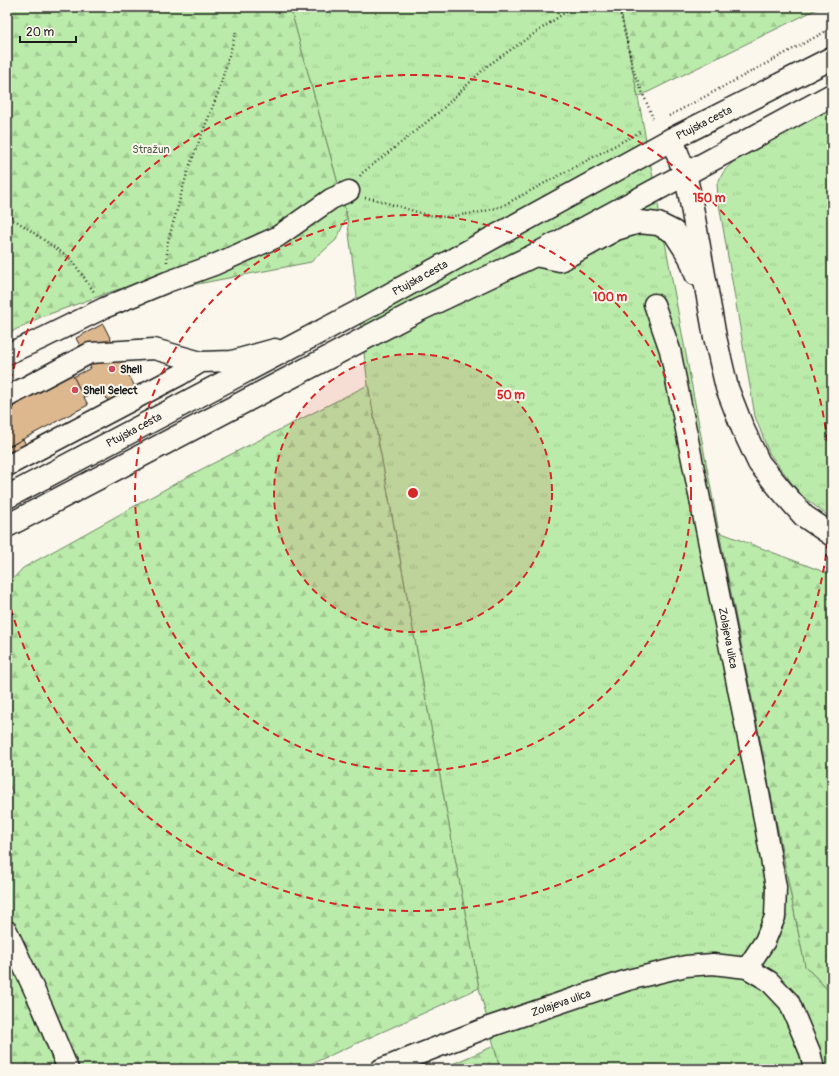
<svg xmlns="http://www.w3.org/2000/svg" width="839" height="1076" font-family="Pangolin,sans-serif">
  <style>
    .grass { fill: url(#grass-tufts); stroke: #6c8463 }
    .forest { fill: url(#forest-firs); stroke: #6c8463 }
    .building { fill: #ddb88f; stroke: #1c1c1c }
    .lines { fill: none; stroke-linecap: round; stroke-linejoin: round }
    .minor-casing { stroke: #1c1c1c; stroke-width: 23 }
    .major-casing { stroke: #1c1c1c; stroke-width: 25 }
    .highway-casing { stroke: #1c1c1c; stroke-width: 25 }
    .path { stroke: #1c1c1c; stroke-width: 2.5; stroke-dasharray: 1 3; stroke-linecap: butt }
    .minor { stroke: #fbf7ec; stroke-width: 20 }
    .major { stroke: #fbf7ec; stroke-width: 22 }
    .highway { stroke: #fbf7ec; stroke-width: 22 }
    .ring { fill: none; stroke: #d62828; stroke-width: 2; stroke-dasharray: 7 5 }
    .poi-dot { fill: #d1495b; stroke: #fbf7ec; stroke-width: 1.5 }
    .labels { text-anchor: middle; dominant-baseline: central; stroke-width: 4; stroke-linejoin: round; paint-order: stroke }
    .street-label { font-size: 11px; fill: #1c1c1c; stroke: #fbf7ec }
    .park-label { font-size: 11px; fill: #4c5a47; stroke: #fbf7ec }
    .poi-label { font-size: 11px; font-weight: bold; fill: #1c1c1c; stroke: #fbf7ec; text-anchor: start }
    .centre { fill: #d62828; stroke: #fbf7ec; stroke-width: 2 }
    .ring-label { font-size: 12px; text-anchor: middle; font-weight: bold; fill: #d62828; stroke: #fbf7ec; stroke-width: 4; stroke-linejoin: round; paint-order: stroke }
  </style>
  <defs>
    <pattern id="grass-tufts" width="24" height="20" patternUnits="userSpaceOnUse"><rect width="24" height="20" fill="#bbebaa"/><path d="M3 7l-1-3M5 7V3M7 7l1-3M15 17l-1-3M17 17v-4M19 17l1-3" fill="none" stroke="#a0c992"/></pattern>
    <pattern id="forest-firs" width="22" height="20" patternUnits="userSpaceOnUse"><rect width="22" height="20" fill="#bbebaa"/><path d="M5 1l3.5 6h-7zM16 11l3.5 6h-7z" fill="#a0c992"/></pattern>
  </defs>
  <rect width="100%" height="100%" fill="#fbf7ec"/>
  <filter id="ink" filterUnits="userSpaceOnUse"><feTurbulence type="fractalNoise" baseFrequency=".025" numOctaves="2"/><feDisplacementMap in="SourceGraphic" scale="8" xChannelSelector="R" yChannelSelector="G"/><feConvolveMatrix kernelMatrix="1 2 1 2 8 2 1 2 1" color-interpolation-filters="sRGB"/></filter>
  <g filter="url(#ink)">
    <g class="grass">
      <polygon points="290,7 620,7 638,97 719,532 805,966 832,994 832,1069 500,1069 479,988 368,385 347,217"/>
      <polygon points="832,106 832,519 801,495 769,453 755,416 718,198 717,184 724,171 737,158"/>
    </g>
    <g class="forest">
      <polygon points="7,7 290,7 347,217 336,240 311,262 156,292 119,289 41,317 7,334"/>
      <polygon points="620,7 821,7 638,97"/>
      <polygon points="368,385 479,988 300,1069 7,1069 7,798 13,793 7,780 7,585 23,568 198,471"/>
      <polygon points="719,532 832,575 832,994 805,966"/>
      <polygon points="494,1046 500,1069 441,1069"/>
    </g>
    <g class="building">
      <polygon points="103,324 138,393 111,407 102,389 84,398 73,377 91,368 76,338"/>
      <polygon points="71,372 88,405 10,446 7,439 7,406 13,408 14,401"/>
      <polygon points="23,439 27,447 9,456 7,451 7,448"/>
    </g>
    <g class="lines">
      <g class="minor-casing">
        <g id="minor">
          <polyline points="654,304 670,350 762,808 776,887 775,917 765,941 747,968"/>
          <polyline points="7,354 43,338 104,308 167,282 214,265 277,237 331,199 349,191"/>
          <polyline points="7,397 90,353 154,349 201,362"/>
          <polyline points="7,466 180,375 201,362 232,361 275,349"/>
          <polyline points="7,931 43,1009 68,1069"/>
          <polyline points="381,1069 486,1028 628,980 686,966 713,964 747,968 769,981 789,1002 810,1052 814,1069"/>
        </g>
      </g>
      <g class="major-casing">
        <g id="major">
          <polyline points="7,497 369,306 672,139 832,58"/>
          <polyline points="7,526 419,310 535,255 832,95"/>
        </g>
      </g>
      <g class="highway-casing">
        <g id="highway">
          <polyline points="672,139 685,174 690,196 715,337 727,388 743,429 759,463 781,490 804,516 832,535"/>
          <polyline points="535,255 560,260 616,229 639,222 658,224 674,232 690,257 696,274"/>
        </g>
      </g>
      <g class="path">
        <polyline points="619,7 634,72 653,118"/>
        <polyline points="669,116 832,28"/>
        <polyline points="360,176 362,173 402,142 439,112 487,66 573,7"/>
        <polyline points="365,198 374,199 427,215 446,217 482,212 502,206 640,132"/>
        <polyline points="7,215 24,226 71,259 94,292"/>
        <polyline points="167,262 167,245 188,170 218,93 236,32"/>
      </g>
      <use href="#minor" class="minor"/>
      <use href="#major" class="major"/>
      <use href="#highway" class="highway"/>
    </g>
  </g>
  <circle cx="413" cy="493" r="139" fill="#d62828" fill-opacity=".12"/>
  <g class="ring">
    <circle cx="413" cy="493" r="139"/>
    <circle cx="413" cy="493" r="278"/>
    <path d="M7 392A418 418 0 1 1 7 594"/>
  </g>
  <g class="poi-dot">
    <circle cx="112" cy="369" r="4"/>
    <circle cx="75" cy="390" r="4"/>
  </g>
  <g class="labels">
    <g class="street-label">
      <text transform="translate(704 123) rotate(-27)">Ptujska cesta</text>
      <text transform="translate(420 278) rotate(-29)">Ptujska cesta</text>
      <text transform="translate(134 430) rotate(-28)">Ptujska cesta</text>
      <text transform="translate(728 638) rotate(79)">Zolajeva ulica</text>
      <text transform="translate(561 1003) rotate(-19)">Zolajeva ulica</text>
    </g>
    <g class="park-label">
      <text x="151" y="149">Stražun</text>
    </g>
    <g class="poi-label">
      <text x="120" y="369">Shell</text>
      <text x="83" y="390">Shell Select</text>
    </g>
  </g>
  <circle cx="413" cy="493" r="6" class="centre"/>
  <g class="ring-label">
    <text x="709" y="202">150 m</text>
    <text x="610" y="301">100 m</text>
    <text x="511" y="399">50 m</text>
  </g>
  <rect width="839" height="1076" fill="none" stroke="#fbf7ec" stroke-width="24"/>
  <rect x="12" y="12" width="815" height="1052" fill="none" stroke="#1c1c1c" stroke-width="1.5" filter="url(#ink)"/>
  <path d="M20 36v6h56v-6" fill="none" stroke="#1c1c1c" stroke-width="2"/>
  <text x="26" y="36" font-size="12" fill="#1c1c1c" stroke="#fbf7ec" stroke-width="3" paint-order="stroke">20 m</text>
</svg>
